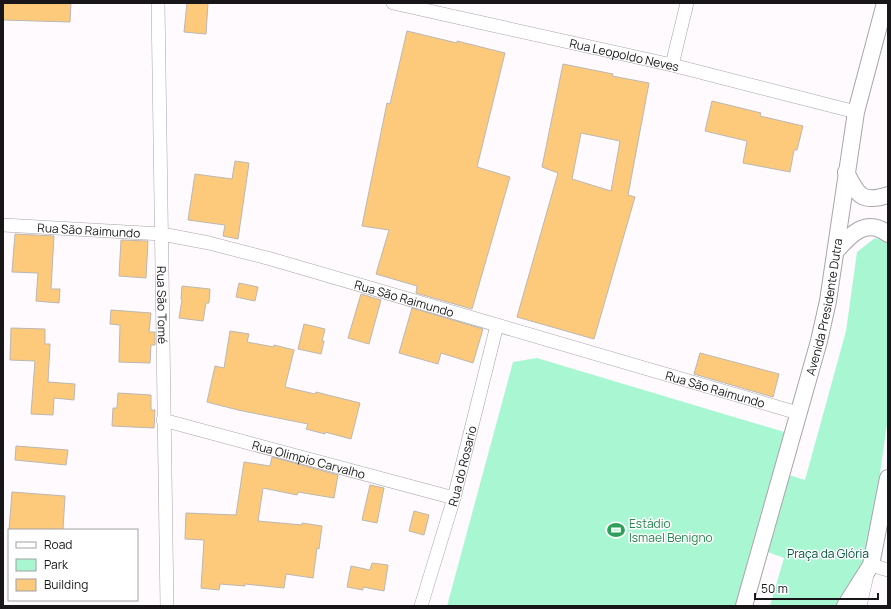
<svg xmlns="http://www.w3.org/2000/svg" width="891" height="609" font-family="Manrope,sans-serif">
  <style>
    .green { fill: #a9f7d2 }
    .building { fill: #fdca7c; stroke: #bcb7b0; fill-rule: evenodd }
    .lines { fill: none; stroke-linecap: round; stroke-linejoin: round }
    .minor-casing { stroke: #aaa4aa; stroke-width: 14 }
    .tertiary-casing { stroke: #aaa4aa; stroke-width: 18 }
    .minor { stroke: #fff; stroke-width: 13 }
    .tertiary { stroke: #fff; stroke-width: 16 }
    .labels { text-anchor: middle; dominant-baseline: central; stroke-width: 3; stroke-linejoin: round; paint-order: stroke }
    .street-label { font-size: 12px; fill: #181618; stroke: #fff }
    .leisure-label { font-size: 12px; fill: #27864d; stroke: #fff; text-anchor: start }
    .park-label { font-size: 12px; fill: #005439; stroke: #fff }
  </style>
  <rect width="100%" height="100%" fill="#fefafe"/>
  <g class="green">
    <polygon points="875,238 888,241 888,417 866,571 836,606 770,606 784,558 768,552 789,475 805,480 846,331 857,252"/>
    <polygon points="537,358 791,434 741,606 447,606 513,362"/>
  </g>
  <g class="building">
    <polygon points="3,3 71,3 70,22 3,20"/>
    <polygon points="187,3 208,3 206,34 184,32"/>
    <polygon points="407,31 457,43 457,41 505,53 477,167 510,177 472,309 416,293 417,286 376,274 389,230 362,226 387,103 390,104"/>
    <path d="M563 64 613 74 612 76 649 83 628 195 635 197 594 339 517 317 558 173 542 167ZM581 133 620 141 611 191 572 179Z"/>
    <polygon points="712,101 761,113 760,116 803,126 797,150 794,150 790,172 743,163 747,141 705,131"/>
    <polygon points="235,161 249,163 238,239 223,236 225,225 188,220 195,174 232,179"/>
    <polygon points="15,234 54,236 51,289 60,289 59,303 36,301 38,273 12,272"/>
    <polygon points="121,240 148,241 146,278 119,276"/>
    <polygon points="239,283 258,287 255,301 236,297"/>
    <polygon points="182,286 210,289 209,303 206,303 203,321 179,318 182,300 181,299"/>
    <polygon points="361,294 381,300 369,344 348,338"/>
    <polygon points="412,308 483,329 473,363 441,353 438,364 399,353"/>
    <polygon points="111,310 151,313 149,332 155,332 155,345 151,345 150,363 119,362 120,325 110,324"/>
    <polygon points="304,324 325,329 322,341 324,341 321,354 298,349"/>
    <polygon points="11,328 45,329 45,344 50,344 48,382 75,384 74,400 54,398 53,415 31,414 35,361 10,360"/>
    <polygon points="230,331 249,334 247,342 274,347 274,345 294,350 285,387 315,394 316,392 360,403 351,439 325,432 325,434 306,429 308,424 238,410 207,402 215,366 224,368"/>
    <polygon points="700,353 779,374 773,397 694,374"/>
    <polygon points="118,393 151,395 151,410 155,410 154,428 112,426 113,408 117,408"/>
    <polygon points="16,446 68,450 66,465 15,460"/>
    <polygon points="272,457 338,475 334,498 298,492 297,495 263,488 258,521 302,525 302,523 322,526 319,549 317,548 313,578 286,574 284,588 245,584 245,586 220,584 219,590 201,588 204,540 185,539 186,513 236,515 244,462 270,466"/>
    <polygon points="370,485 384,488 377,523 362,520"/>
    <polygon points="12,492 65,496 63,530 9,530"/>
    <polygon points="414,511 429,515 424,535 409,531"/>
    <polygon points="372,563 388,565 384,591 363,587 363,590 347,587 351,566 370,570"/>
  </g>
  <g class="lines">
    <g class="minor-casing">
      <g id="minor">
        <path id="s1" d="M158 3 167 606"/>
        <path id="s2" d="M393 3 672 65 856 112"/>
        <polyline points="672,65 687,3"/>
        <path id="s3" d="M3 225 162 234 209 243 271 259 798 413"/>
        <path id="s4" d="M163 420 454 498"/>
        <polyline points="871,565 888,570"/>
        <path id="s5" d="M421 606 454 498 497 325"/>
        <polyline points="860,606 867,575"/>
      </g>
    </g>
    <g class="tertiary-casing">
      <g id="tertiary">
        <path d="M846 172C857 194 861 204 888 195"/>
        <path d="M836 251C850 235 866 217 888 234"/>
        <path id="s6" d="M744 606 819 341 828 301 856 112 885 3"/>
        <polyline points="845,606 871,565 888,478"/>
      </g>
    </g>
    <use href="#minor" class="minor"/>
    <use href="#tertiary" class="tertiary"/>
  </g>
  <defs>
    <g id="stadium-bare" transform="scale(1.38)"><path d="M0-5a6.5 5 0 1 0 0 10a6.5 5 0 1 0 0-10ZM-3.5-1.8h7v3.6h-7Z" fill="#2e9e5b" stroke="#fff" stroke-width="2.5" paint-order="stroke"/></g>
  </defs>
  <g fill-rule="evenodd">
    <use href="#stadium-bare" x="616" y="530"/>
  </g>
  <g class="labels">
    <g class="street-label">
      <text stroke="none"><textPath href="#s2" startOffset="237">Rua Leopoldo Neves</textPath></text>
      <text stroke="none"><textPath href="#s3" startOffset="86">Rua São Raimundo</textPath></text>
      <text stroke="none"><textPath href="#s3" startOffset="410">Rua São Raimundo</textPath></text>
      <text stroke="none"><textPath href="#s1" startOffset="302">Rua São Tomé</textPath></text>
      <text stroke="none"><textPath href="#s6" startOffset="310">Avenida Presidente Dutra</textPath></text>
      <text stroke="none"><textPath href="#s3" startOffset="734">Rua São Raimundo</textPath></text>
      <text stroke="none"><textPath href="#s4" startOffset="151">Rua Olimpio Carvalho</textPath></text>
      <text stroke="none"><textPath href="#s5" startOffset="146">Rua do Rosario</textPath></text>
    </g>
    <g class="leisure-label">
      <text x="629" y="523">Estádio<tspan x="629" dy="14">Ismael Benigno</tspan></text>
    </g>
    <g class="park-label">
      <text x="828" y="553">Praça da Glória</text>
    </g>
  </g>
  <rect width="891" height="609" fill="none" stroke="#181618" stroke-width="8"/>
  <rect x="8" y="529" width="130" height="72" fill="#ffffff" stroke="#a3a2a3"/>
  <rect x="16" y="542" width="20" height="6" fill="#ffffff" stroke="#a3a2a3"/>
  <text x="44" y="549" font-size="12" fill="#181618">Road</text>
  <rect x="16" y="559" width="20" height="12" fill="#a9f7d2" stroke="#a3a2a3"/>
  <text x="44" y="569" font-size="12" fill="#181618">Park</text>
  <rect x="16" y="579" width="20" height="12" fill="#fdca7c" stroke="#a3a2a3"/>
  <text x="44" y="589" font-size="12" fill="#181618">Building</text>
  <path d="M755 593v6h123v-6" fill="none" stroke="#181618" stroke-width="2"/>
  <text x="761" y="593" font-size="12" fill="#181618" stroke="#ffffff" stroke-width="3" paint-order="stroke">50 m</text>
</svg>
